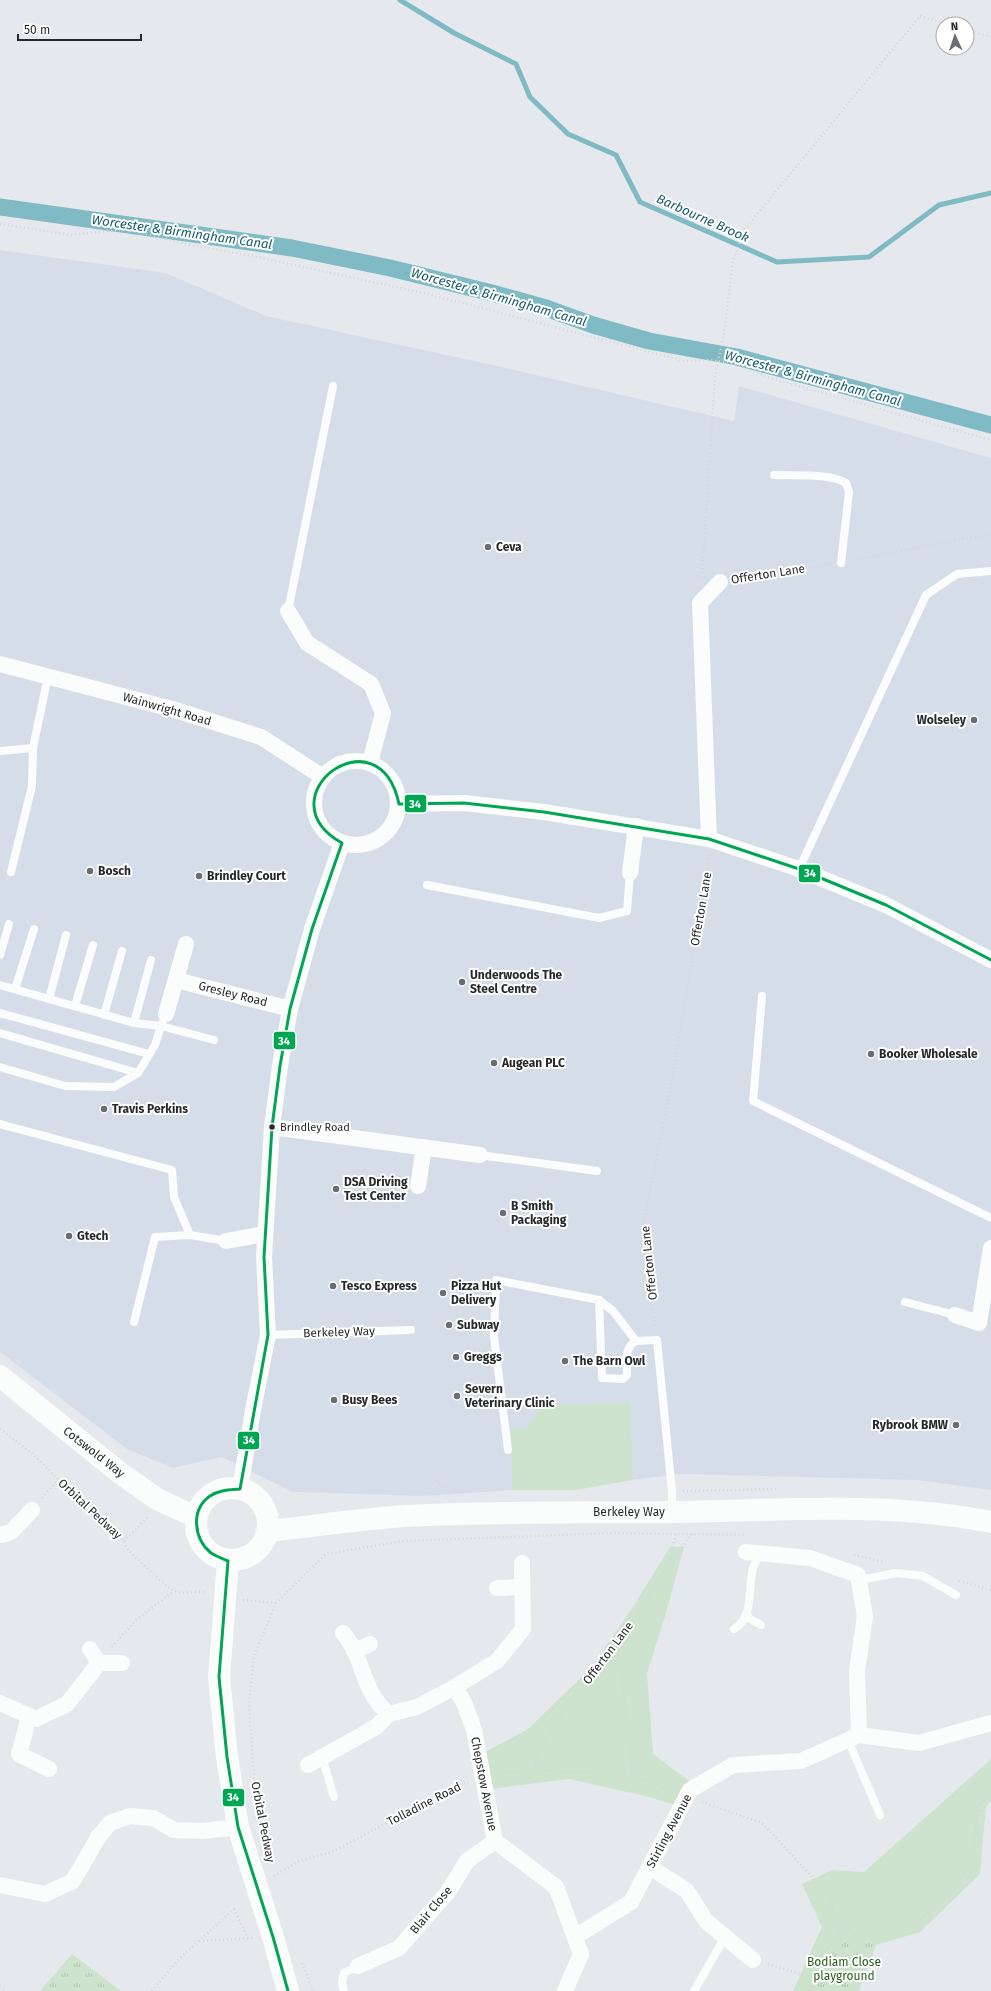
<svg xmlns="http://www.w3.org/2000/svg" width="991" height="1991" font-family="'Fira Sans',sans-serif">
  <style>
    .built { fill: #d5dee8 }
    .grass { fill: #cde3cd }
    .park { fill: url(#park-tufts) }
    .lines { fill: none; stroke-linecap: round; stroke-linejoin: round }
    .stream { stroke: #80bac4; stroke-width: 5 }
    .canal { stroke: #80bac4; stroke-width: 17 }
    .path { stroke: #d5d5d7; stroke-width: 2.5; stroke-dasharray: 1 3; stroke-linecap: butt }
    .lane { stroke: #fbfcfc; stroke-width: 8 }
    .street { stroke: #fbfcfc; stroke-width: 16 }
    .secondary { stroke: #fbfcfc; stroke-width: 22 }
    .bus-1-casing { stroke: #fff; stroke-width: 6 }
    .bus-1 { stroke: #00a651; stroke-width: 3 }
    .poi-dot { fill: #6a6d71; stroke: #fff; stroke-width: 1.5 }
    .bus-dot { fill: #272a2d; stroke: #fff; stroke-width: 1.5 }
    .labels { text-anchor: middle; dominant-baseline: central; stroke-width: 4; stroke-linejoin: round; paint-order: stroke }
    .bus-label { font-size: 11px; fill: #272a2d; stroke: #fff; text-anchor: start }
    .poi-label { font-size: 12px; font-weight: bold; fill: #272a2d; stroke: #fff; text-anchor: start }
    .street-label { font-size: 12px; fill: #272a2d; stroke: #fff }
    .park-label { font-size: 12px; fill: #2a5e1e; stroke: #fff }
    .water-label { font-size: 13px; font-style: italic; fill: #175c65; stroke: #fff }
    .line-badge { stroke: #fff; stroke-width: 1.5 }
    .badge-label { font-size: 11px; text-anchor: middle; font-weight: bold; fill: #fff }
  </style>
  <defs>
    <pattern id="park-tufts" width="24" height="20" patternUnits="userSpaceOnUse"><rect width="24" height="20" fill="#cde3cd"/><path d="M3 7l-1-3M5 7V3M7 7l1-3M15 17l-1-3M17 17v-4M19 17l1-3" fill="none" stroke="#b0c3b0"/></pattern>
  </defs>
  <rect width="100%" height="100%" fill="#e5e9ee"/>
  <polygon class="built" points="0,250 166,273 266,316 502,367 734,421 739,386 991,458 991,1490 917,1480 681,1474 586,1485 426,1496 293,1492 222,1457 173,1468 127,1449 0,1352"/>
  <g class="grass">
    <polygon points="630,1403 633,1480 576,1490 512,1490 511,1429 526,1428 543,1405"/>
    <polygon points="670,1547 684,1547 666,1613 647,1673 653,1754 689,1781 675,1805 645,1796 569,1779 490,1789 485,1752 528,1729 591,1668 633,1607"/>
    <polygon points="991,1759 991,1801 986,1806 980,1874 920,1932 876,1945 850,1937 820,1961 815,1991 793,1991 822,1927 802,1884 832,1870 864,1872"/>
  </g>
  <g class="park">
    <polygon points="850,1937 876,1945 859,1991 815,1991 820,1961"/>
    <polygon points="72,1954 121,1991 40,1991"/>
  </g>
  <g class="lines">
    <polyline class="stream" points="400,0 454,33 516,64 530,97 568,134 616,155 640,202 777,262 869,257 939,205 991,193"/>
    <polyline class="canal" points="0,207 292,248 390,268 492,293 546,308 593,325 649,341 737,357 991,425"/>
    <g class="path">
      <polyline points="967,30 991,37"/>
      <polyline points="0,224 71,235 126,229 185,244 248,255 428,294 684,361 709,360 733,363 770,378 991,440"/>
      <polyline points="853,560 955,540 991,535"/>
      <polyline points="702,577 715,375 724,334 733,260 745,229 920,16 947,24"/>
      <polyline points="735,580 831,564"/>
      <polyline points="656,1329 643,1226 669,1096 710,855"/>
      <path d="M0 1429 33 1454 68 1489 96 1513 124 1541 128 1550C138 1559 165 1587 175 1591 186 1596 196 1589 207 1593"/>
      <polyline points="421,1462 438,1483 464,1494"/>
      <polyline points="683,1491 776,1489"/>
      <polyline points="42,1498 58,1479"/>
      <polyline points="124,1541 149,1516"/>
      <polyline points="854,1555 884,1562"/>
      <polyline points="669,1563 692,1534"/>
      <polyline points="959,1581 991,1590"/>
      <polyline points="243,1600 276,1603"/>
      <path d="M619 1642C621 1687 629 1730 632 1775"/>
      <polyline points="112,1647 136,1620 174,1591"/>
      <polyline points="534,1769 539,1750 568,1705 619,1642 668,1565 676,1534"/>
      <polyline points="498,1774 534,1770 632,1775 671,1791"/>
      <polyline points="702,1802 762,1823 830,1896 840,1935"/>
      <polyline points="269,1857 255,1793 249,1703 254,1656 276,1603 326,1554 403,1541 612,1533 745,1535"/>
      <polyline points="274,1876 299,1861 332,1852 450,1789 468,1782"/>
      <polyline points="199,1941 254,1938"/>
      <polyline points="302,1963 313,1991"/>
      <polyline points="768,1964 813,1978"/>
      <polyline points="0,1986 6,1991"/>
      <polyline points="152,1991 178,1960 234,1909 248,1939"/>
      <polyline points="810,1991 818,1957 855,1923 916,1923 955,1888 972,1860 978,1807 991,1793"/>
    </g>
    <g class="lane">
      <path d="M774 475C795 476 829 473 846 483L849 492 841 563"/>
      <polyline points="288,611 333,386"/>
      <polyline points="0,751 33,748"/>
      <polyline points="799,869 926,595 957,574 991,571"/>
      <polyline points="11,872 32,786 33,748 48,676"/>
      <polyline points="427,885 599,918 627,911 630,873"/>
      <polyline points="0,955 9,924"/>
      <polyline points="0,985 134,1023 161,1026 214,1040"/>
      <polyline points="15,989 34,929"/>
      <polyline points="762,996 753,1101 991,1218"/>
      <polyline points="49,999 66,935"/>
      <polyline points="75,1006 93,945"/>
      <polyline points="0,1013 149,1054"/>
      <polyline points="104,1015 122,951"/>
      <polyline points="134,1023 151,960"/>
      <polyline points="0,1033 138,1073"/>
      <polyline points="0,1067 65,1086 114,1087 138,1073 155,1045 162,1023"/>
      <polyline points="0,1124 172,1170 174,1197 190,1235"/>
      <polyline points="480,1155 597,1171"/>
      <path d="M599 1300 602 1378 623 1379 627 1375C627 1361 623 1349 636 1341"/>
      <polyline points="905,1302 955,1315"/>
      <polyline points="134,1322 155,1237 190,1235 226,1241"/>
      <polyline points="268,1335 411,1330"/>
      <polyline points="508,1450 494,1337 496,1280 599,1300 613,1311 636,1341 657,1340 672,1491 672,1512"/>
      <polyline points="859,1580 897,1573 923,1576 956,1595"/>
      <polyline points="747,1614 750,1619 761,1625"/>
      <path d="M734 1629C754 1618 748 1588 753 1568 755 1563 758 1558 760 1553"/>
      <polyline points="848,1740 880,1815"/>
      <polyline points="322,1757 334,1797"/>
      <polyline points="344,1991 342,1982 344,1973 358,1966"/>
      <polyline points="694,1991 725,1937"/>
    </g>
    <g class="street">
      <polyline points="288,611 307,643 371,684 383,713 370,763"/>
      <polyline points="0,664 172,709 261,737 323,777"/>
      <circle cx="356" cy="803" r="42"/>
      <polyline points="399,804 464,803 544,812 709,839 799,869 886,905 991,960"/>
      <polyline points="709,839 700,603 720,582"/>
      <polyline points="630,873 636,826"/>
      <polyline points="176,980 290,1009"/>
      <polyline points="166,1014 186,944"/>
      <polyline points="272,1127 480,1155"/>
      <polyline points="418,1186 424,1147"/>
      <polyline points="226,1241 265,1234"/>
      <polyline points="955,1315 979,1323 991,1248"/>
      <polyline points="240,1489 253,1410 268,1335 264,1257 272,1127 280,1066 290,1009 312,929 342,843"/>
      <polyline points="0,1535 11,1532 32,1510"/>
      <polyline points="746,1552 810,1558 858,1575 865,1616 857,1671 859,1735"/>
      <polyline points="497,1588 522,1587"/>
      <path d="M343 1633C348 1640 353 1646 356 1654 365 1676 369 1698 389 1714L417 1707 455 1687 497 1661 523 1629 522 1563"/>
      <polyline points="354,1651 370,1644"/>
      <polyline points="99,1663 122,1663"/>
      <polyline points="455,1687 465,1705 474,1730 495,1841 556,1887 581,1954 565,1991"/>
      <polyline points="0,1703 36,1719 67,1704 99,1663 90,1649"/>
      <polyline points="29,1716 19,1754 49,1769"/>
      <polyline points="308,1765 376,1727 389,1714"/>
      <polyline points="650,1867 687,1891 706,1921 753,1960"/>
      <polyline points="0,1885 45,1894 73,1881 99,1836 110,1823 130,1816 153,1818 174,1830 203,1831 238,1827"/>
      <polyline points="575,1937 631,1902 690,1790 733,1765 801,1761 859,1735 919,1743 991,1723"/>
      <polyline points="358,1966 399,1948 448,1892 467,1861 495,1841"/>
    </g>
    <g class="secondary">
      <polyline points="0,1376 120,1473 157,1499 196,1517"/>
      <circle cx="232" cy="1524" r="36"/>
      <path d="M268 1531C314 1526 360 1519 406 1516 494 1511 583 1513 671 1512 778 1511 885 1501 991 1522"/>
      <polyline points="228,1561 219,1677 227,1757 238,1827 273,1937 288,1991"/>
    </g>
    <g class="bus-1-casing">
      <path id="bus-1" d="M288 1991 273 1937 238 1827 227 1757 219 1677 228 1561C223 1559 216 1556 211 1553 194 1539 190 1510 210 1496 219 1490 229 1490 240 1489L268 1335 264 1257 272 1127 280 1066 290 1009 312 929 342 843C261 797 379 709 399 804L464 803 544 812 709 839 799 869 886 905 991 960"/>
    </g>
    <use href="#bus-1" class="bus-1"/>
  </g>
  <g class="poi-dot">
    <circle cx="488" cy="547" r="4"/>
    <circle cx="974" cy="720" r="4"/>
    <circle cx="90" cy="871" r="4"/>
    <circle cx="199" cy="876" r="4"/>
    <circle cx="462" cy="982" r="4"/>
    <circle cx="871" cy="1054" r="4"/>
    <circle cx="494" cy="1063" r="4"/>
    <circle cx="104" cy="1109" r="4"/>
    <circle cx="336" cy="1189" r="4"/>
    <circle cx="503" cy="1213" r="4"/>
    <circle cx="69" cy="1236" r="4"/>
    <circle cx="333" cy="1286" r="4"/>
    <circle cx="443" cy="1293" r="4"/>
    <circle cx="449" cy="1325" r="4"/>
    <circle cx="456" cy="1357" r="4"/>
    <circle cx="565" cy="1361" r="4"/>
    <circle cx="457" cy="1396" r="4"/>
    <circle cx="334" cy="1400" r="4"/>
    <circle cx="956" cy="1425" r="4"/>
  </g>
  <circle class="bus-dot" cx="272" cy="1127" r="3.5"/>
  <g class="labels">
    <g class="bus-label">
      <text x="280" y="1127">Brindley Road</text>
    </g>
    <g class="poi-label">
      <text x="496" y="547">Ceva</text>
      <text x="966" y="720" text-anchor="end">Wolseley</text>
      <text x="98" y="871">Bosch</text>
      <text x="207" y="876">Brindley Court</text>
      <text x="470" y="975">Underwoods The<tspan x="470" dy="14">Steel Centre</tspan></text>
      <text x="879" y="1054">Booker Wholesale</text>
      <text x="502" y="1063">Augean PLC</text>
      <text x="112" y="1109">Travis Perkins</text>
      <text x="344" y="1182">DSA Driving<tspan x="344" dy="14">Test Center</tspan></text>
      <text x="511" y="1206">B Smith<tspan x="511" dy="14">Packaging</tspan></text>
      <text x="77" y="1236">Gtech</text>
      <text x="341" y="1286">Tesco Express</text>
      <text x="451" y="1286">Pizza Hut<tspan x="451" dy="14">Delivery</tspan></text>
      <text x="457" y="1325">Subway</text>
      <text x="464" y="1357">Greggs</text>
      <text x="573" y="1361">The Barn Owl</text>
      <text x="465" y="1389">Severn<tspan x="465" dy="14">Veterinary Clinic</tspan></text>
      <text x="342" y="1400">Busy Bees</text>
      <text x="948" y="1425" text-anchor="end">Rybrook BMW</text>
    </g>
    <g class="street-label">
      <text transform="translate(768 574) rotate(-9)">Offerton Lane</text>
      <text transform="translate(167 709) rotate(16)">Wainwright Road</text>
      <text transform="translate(701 909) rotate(-80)">Offerton Lane</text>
      <text transform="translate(233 994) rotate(14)">Gresley Road</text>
      <text transform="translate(649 1263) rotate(-96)">Offerton Lane</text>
      <text transform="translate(339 1332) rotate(-2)">Berkeley Way</text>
      <text transform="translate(94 1452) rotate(38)">Cotswold Way</text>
      <text transform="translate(90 1509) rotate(43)">Orbital Pedway</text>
      <text x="629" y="1512">Berkeley Way</text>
      <text transform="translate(608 1653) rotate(-53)">Offerton Lane</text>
      <text transform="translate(484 1784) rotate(79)">Chepstow Avenue</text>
      <text transform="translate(424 1804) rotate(-27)">Tolladine Road</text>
      <text transform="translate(263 1822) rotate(79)">Orbital Pedway</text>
      <text transform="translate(669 1831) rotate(-62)">Stirling Avenue</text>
      <text transform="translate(431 1910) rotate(-50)">Blair Close</text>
    </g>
    <g class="park-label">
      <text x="844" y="1962">Bodiam Close<tspan x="844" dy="14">playground</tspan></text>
    </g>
    <g class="water-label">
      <text transform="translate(703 218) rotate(24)">Barbourne Brook</text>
      <text transform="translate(182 232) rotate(8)">Worcester &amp; Birmingham Canal</text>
      <text transform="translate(499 297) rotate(16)">Worcester &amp; Birmingham Canal</text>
      <text transform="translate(813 378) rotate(15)">Worcester &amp; Birmingham Canal</text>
    </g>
  </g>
  <g class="line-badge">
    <rect x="404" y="794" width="23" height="19" rx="4" fill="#00a651"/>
    <rect x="798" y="864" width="23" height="19" rx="4" fill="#00a651"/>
    <rect x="273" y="1031" width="23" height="19" rx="4" fill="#00a651"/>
    <rect x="237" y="1431" width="23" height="19" rx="4" fill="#00a651"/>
    <rect x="222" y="1788" width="23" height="19" rx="4" fill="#00a651"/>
  </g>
  <g class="badge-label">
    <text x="415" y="808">34</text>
    <text x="810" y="877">34</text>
    <text x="284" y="1045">34</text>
    <text x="249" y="1444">34</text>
    <text x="233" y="1801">34</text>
  </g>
  <g transform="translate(955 36) rotate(357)"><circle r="19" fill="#ffffff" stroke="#a9aaab"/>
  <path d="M0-3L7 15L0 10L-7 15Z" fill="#6a6d71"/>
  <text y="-6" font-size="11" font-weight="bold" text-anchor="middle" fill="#272a2d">N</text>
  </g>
  <path d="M18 34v6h123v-6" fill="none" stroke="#272a2d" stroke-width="2"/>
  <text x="24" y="34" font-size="12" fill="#272a2d" stroke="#ffffff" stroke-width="3" paint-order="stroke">50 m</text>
</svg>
